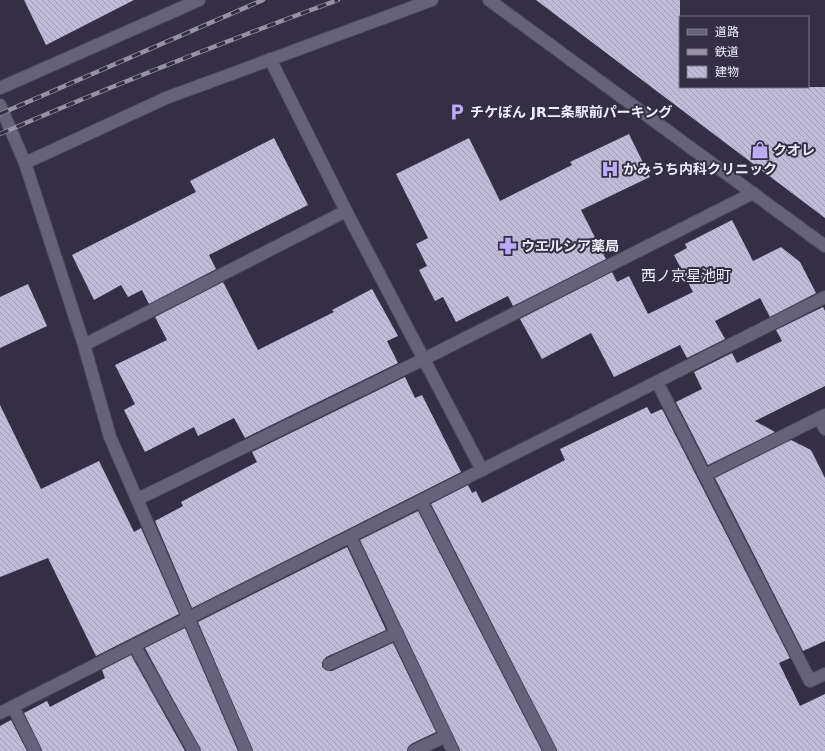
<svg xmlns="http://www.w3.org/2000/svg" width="825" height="751" font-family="'DejaVu Sans','Noto Sans JP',sans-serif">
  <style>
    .building { fill: url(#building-back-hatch) }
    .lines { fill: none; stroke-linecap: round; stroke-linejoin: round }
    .minor-casing { stroke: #4e4a5c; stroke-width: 14 }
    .minor { stroke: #666279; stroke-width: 12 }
    .rail-casing { stroke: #9692a4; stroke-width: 4.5 }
    .rail { stroke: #342f44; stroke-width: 3; stroke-dasharray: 9; stroke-linecap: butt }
    .labels { text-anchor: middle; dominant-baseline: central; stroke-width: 4; stroke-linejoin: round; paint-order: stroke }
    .poi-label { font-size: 14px; font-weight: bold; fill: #efecfa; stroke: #342f44; text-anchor: start }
    .neighbourhood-label { font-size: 15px; fill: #efecfa; stroke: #342f44 }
  </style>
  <defs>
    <pattern id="building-back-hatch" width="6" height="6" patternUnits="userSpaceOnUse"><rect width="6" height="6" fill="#c0bbd6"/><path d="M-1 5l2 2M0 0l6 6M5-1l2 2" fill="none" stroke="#a29eb3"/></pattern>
  </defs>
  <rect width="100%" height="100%" fill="#342f44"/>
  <g class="building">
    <polygon points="24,0 134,0 46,45"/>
    <polygon points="536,0 680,0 680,87 825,87 825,218"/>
    <polygon points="629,134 650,177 581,210 606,259 513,306 508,296 456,322 443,297 435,301 419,270 427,266 416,244 428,238 396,174 469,138 500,201 572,165 570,162"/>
    <polygon points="274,138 308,205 209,255 216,269 149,304 142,290 128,297 121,285 94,300 72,255 196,192 190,181"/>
    <polygon points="732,220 753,261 781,247 800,262 816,293 770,317 760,298 715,321 725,339 687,358 680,345 614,377 591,333 542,359 520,319 612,272 617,282 629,276 648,314 693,292 674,255 687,248 685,244"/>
    <polygon points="223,282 258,350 334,312 332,310 372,289 398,336 387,341 398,363 245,438 234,418 198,436 194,427 145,452 124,410 135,404 115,365 167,340 155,317"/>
    <polygon points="28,284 47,326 0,348 0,297"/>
    <polygon points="823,307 825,311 825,386 755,421 775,432 708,465 676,402 702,389 694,372 732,353 737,363 782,341 776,330"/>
    <polygon points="405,377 415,398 422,395 461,472 192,608 155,521 183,506 181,502 257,462 252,452"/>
    <polygon points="0,405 41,489 99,461 134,532 141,528 179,614 96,656 48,558 0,577"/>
    <polygon points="647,407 651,414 662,409 790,658 779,663 800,706 825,694 825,751 557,751 431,504 468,485 472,493 476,491 482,503 565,460 560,449"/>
    <polygon points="791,440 811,450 825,478 825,641 803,651 715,478"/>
    <polygon points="418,511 542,751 460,751 360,540"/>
    <polygon points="347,547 386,630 326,657 322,663 322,667 328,671 332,671 393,643 436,732 411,744 408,747 407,751 253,751 198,622"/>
    <polygon points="185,628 238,751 201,751 145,648"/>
    <polygon points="131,655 185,751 42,751 24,713 47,701 50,707 105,678 102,670"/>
    <polygon points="11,720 27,751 0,751 0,726"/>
  </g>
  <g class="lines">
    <g class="minor-casing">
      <g id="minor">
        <polyline points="489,0 825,246"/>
        <polyline points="270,59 346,211 482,470"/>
        <polyline points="0,88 199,0"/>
        <polyline points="0,105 25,163 84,345 110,437 246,751"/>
        <polyline points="25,163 166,98 432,0"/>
        <polyline points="84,345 346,211"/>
        <polyline points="657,382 810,681 825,674"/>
        <polyline points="819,418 825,429"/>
        <polyline points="705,475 825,415"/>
        <polyline points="138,499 424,359 753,193"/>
        <polyline points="421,501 550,751"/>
        <polyline points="350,536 453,751"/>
        <polyline points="134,645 194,751"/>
        <polyline points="329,664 397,633"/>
        <polyline points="13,707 35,751"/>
        <polyline points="0,713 825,297"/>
        <polyline points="414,751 446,736"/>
      </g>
    </g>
    <use href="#minor" class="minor"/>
    <g class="rail-casing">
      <g id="rail">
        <polyline points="0,114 263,0"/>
        <path d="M0 134C111 86 224 42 338 0"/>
      </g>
    </g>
    <use href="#rail" class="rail"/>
  </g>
  <defs>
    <g id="parking-bare" transform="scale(1.38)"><path d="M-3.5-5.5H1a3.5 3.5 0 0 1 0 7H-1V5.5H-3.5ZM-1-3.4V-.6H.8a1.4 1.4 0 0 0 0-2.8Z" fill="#bbaaf6" stroke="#342f44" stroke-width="2.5" paint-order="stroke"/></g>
    <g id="shop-bare" transform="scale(1.38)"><path d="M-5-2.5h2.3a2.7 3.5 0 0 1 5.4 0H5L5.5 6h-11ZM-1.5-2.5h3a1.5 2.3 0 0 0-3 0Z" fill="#bbaaf6" stroke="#342f44" stroke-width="2.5" paint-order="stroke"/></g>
    <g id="hospital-bare" transform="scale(1.38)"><path d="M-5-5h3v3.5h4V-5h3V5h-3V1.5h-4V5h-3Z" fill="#bbaaf6" stroke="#342f44" stroke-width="2.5" paint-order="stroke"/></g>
    <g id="pharmacy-bare" transform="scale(1.38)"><path d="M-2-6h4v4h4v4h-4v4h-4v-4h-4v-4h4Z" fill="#bbaaf6" stroke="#342f44" stroke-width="2.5" paint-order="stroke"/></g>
  </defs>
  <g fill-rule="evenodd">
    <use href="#parking-bare" x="457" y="112"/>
    <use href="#shop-bare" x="760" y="150"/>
    <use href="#hospital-bare" x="610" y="169"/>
    <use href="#pharmacy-bare" x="508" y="246"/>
  </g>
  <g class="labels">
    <g class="poi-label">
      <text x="470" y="112">チケぽん JR二条駅前パーキング</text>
      <text x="773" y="150">クオレ</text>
      <text x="623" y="169">かみうち内科クリニック</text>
      <text x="521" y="246">ウエルシア薬局</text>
    </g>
    <g class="neighbourhood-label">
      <text x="686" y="276">西ノ京星池町</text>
    </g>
  </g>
  <rect x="679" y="16" width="130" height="72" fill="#342f44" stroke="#7f7b8d"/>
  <rect x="687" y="29" width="20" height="6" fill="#666279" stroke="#7f7b8d"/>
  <text x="715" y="36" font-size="12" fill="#efecfa">道路</text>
  <rect x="687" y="49" width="20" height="6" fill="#9692a4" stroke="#7f7b8d"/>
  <text x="715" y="56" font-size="12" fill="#efecfa">鉄道</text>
  <rect x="687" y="66" width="20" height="12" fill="url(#building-back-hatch)" stroke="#7f7b8d"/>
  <text x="715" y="76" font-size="12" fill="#efecfa">建物</text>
</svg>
